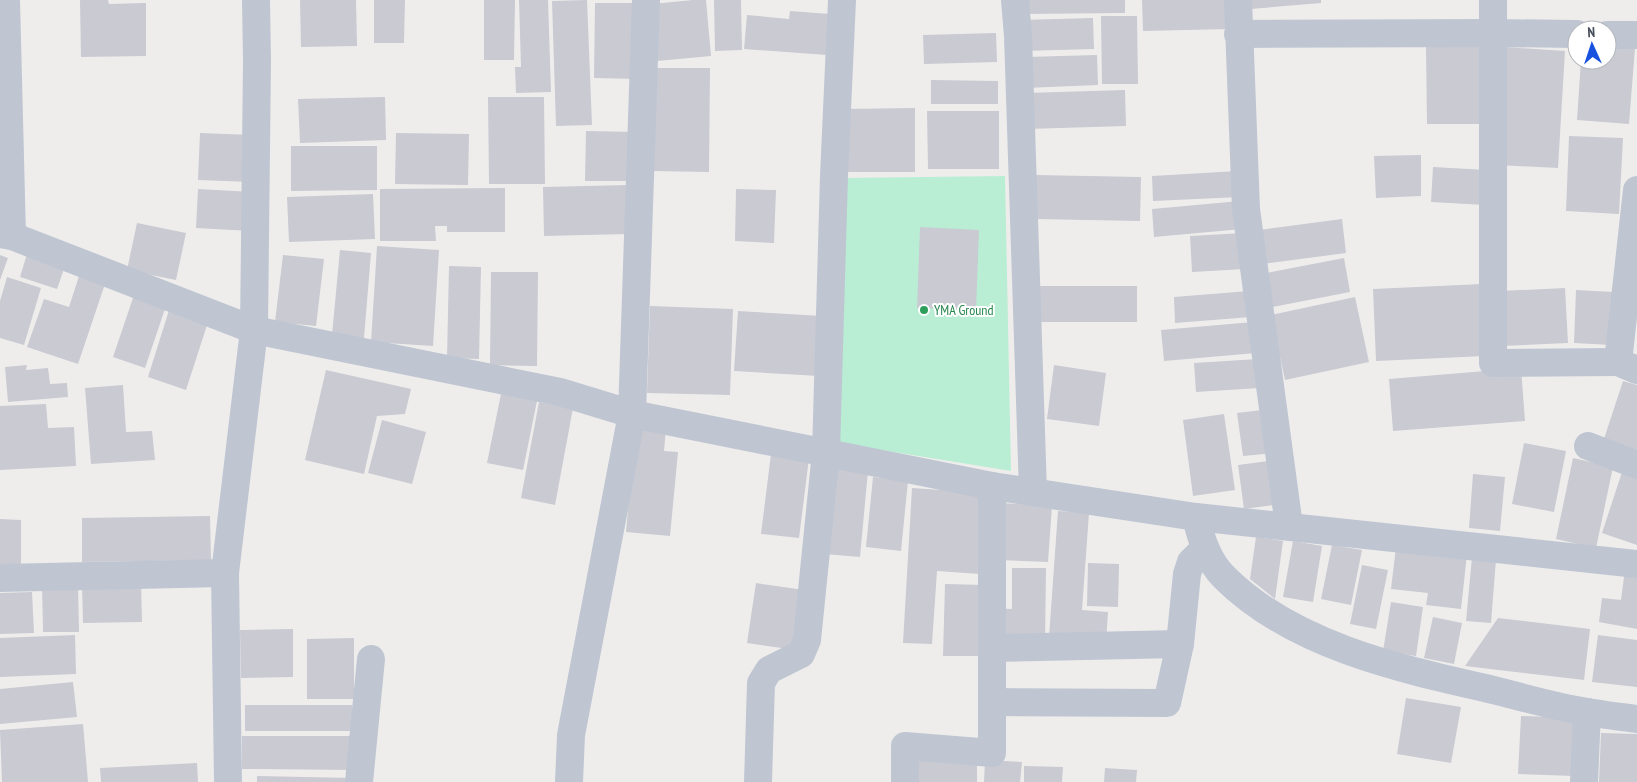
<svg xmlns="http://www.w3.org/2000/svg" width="1637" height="782" font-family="'PT Sans Narrow',sans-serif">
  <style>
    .green { fill: #b9eed5 }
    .building { fill: #c9cad2 }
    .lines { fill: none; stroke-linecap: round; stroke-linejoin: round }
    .minor { stroke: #bfc6d2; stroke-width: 28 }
    .leisure-dot { fill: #2e9e5b; stroke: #fff; stroke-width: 2 }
    .labels { text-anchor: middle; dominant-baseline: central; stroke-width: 4; stroke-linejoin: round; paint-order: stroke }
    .leisure-label { font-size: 14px; fill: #27864d; stroke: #fff; text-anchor: start }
  </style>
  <rect width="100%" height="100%" fill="#efedec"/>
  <polygon class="green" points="1005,176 1011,471 838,443 841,178"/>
  <g class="building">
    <polygon points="80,0 108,0 109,4 146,3 146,56 81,57"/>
    <polygon points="300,0 356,0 357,46 301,47"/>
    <polygon points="374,0 405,0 404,43 374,43"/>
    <polygon points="484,0 515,0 514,60 484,60"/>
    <polygon points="519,0 548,0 551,92 516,93 515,67 521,67"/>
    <polygon points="587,0 592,125 556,126 552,1"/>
    <polygon points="693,0 706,0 711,56 657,61 652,4"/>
    <polygon points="714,0 741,0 742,50 715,51"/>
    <polygon points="1021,0 1125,0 1125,13 1021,14"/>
    <polygon points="1142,0 1229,0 1230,29 1143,31"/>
    <polygon points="1250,0 1321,0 1321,3 1251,9"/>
    <polygon points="595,3 638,3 637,79 594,78"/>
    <polygon points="790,11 830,14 827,55 744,49 747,15 789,19"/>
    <polygon points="1101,16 1137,16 1138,84 1102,84"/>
    <polygon points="1093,18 1094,49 1022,51 1021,20"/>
    <polygon points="996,33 997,62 924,64 923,35"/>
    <polygon points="1482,45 1483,124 1427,124 1426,46"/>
    <polygon points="1607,46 1635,48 1629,124 1577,120 1581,60 1607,60"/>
    <polygon points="1505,47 1565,51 1558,168 1498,165"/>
    <polygon points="1097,55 1098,85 1025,88 1025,57"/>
    <polygon points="653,68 710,68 709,172 652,171"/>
    <polygon points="931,80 998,81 998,104 931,104"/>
    <polygon points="1125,90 1126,126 1027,129 1026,93"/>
    <polygon points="385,97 386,140 300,143 298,99"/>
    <polygon points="488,97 544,97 545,184 489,184"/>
    <polygon points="915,108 915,172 842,172 841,109"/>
    <polygon points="927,111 999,111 999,169 928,169"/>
    <polygon points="586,131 637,132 637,181 585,181"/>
    <polygon points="200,133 252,135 251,182 198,180"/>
    <polygon points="396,133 469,134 468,185 395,184"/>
    <polygon points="1569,136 1623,138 1619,214 1566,211"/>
    <polygon points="291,146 377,146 377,190 291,191"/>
    <polygon points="1421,155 1421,196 1376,198 1374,156"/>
    <polygon points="1433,167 1487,170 1485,205 1431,202"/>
    <polygon points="1238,171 1240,197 1153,201 1152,176"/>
    <polygon points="1035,175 1141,177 1140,221 1034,219"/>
    <polygon points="628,185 629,234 544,236 543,187"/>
    <polygon points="505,188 505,232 447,232 447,226 435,226 436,241 380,241 380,189"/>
    <polygon points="198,189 253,192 251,231 196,228"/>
    <polygon points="736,189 776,190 774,243 735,241"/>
    <polygon points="373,194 375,239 289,242 287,197"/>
    <polygon points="1240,201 1242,229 1154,237 1152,209"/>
    <polygon points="1342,219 1346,253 1263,264 1259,230"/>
    <polygon points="137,223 186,233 176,280 127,270"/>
    <polygon points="920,227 979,230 976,310 917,308"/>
    <polygon points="1243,233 1245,269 1192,272 1190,236"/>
    <polygon points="377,246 439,250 433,346 371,342"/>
    <polygon points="340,250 371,253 364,338 332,335"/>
    <polygon points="27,254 65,266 57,289 20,277"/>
    <polygon points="0,255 8,258 0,280"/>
    <polygon points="283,255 324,259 316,326 275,322"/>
    <polygon points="1344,258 1350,292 1267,308 1261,274"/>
    <polygon points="449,266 481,267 479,359 447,358"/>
    <polygon points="491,272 538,272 537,366 490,365"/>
    <polygon points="80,273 106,281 78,364 27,347 44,299 69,307"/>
    <polygon points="7,277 41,288 24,345 0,338 0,301"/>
    <polygon points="1482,284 1485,356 1376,361 1373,289"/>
    <rect x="1036" y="286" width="101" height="36"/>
    <polygon points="1565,288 1568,343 1502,346 1500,291"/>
    <polygon points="1576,290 1614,292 1611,345 1574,343"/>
    <polygon points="1249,291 1251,317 1175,323 1174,297"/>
    <polygon points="134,295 166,306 145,368 113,357"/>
    <polygon points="1355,297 1369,362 1285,380 1271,315"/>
    <polygon points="650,306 733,309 730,395 647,393"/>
    <polygon points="170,307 209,319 186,390 148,377"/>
    <polygon points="738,311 822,316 819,376 734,371"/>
    <polygon points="1253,322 1256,353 1164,361 1161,330"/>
    <polygon points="1258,359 1259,388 1196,392 1194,363"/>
    <polygon points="27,365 26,370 48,368 50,384 67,383 68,397 8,402 5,367"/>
    <polygon points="1054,365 1106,373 1099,426 1047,419"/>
    <polygon points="1521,368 1525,421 1393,431 1389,379"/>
    <polygon points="326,370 411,389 405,414 377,416 364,474 305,460"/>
    <polygon points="1623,381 1637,385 1637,457 1602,445"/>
    <polygon points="123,385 126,432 152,431 155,460 91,464 85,388"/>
    <polygon points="501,394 537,401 523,470 487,463"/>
    <polygon points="539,402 573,408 555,505 521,498"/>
    <polygon points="46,404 48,428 74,427 76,466 0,470 0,406"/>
    <polygon points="1270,409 1276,453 1243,456 1237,413"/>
    <polygon points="1224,414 1235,490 1193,496 1183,420"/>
    <polygon points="382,420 426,432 412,484 368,473"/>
    <polygon points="636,425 666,428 664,451 678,452 670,536 626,532"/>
    <polygon points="1524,443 1566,451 1554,512 1512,504"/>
    <polygon points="771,454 809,458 799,538 761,534"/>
    <polygon points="1573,458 1613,467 1596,548 1556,539"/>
    <polygon points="1275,460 1281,504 1244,509 1238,465"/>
    <polygon points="833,467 868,471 860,557 825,554"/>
    <polygon points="1623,469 1637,474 1637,545 1602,533"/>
    <polygon points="1473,474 1505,477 1500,531 1469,528"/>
    <polygon points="873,477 908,481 901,551 866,547"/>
    <polygon points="912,488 985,493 980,574 937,571 932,644 903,643"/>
    <polygon points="1001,503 1052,506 1048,562 998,560"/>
    <polygon points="1058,511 1089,513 1082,610 1108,612 1106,642 1049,637"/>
    <polygon points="210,516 211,560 82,562 82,518"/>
    <polygon points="0,519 21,520 21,570 0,570"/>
    <polygon points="1256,537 1283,541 1275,599 1250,579"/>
    <polygon points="1293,541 1322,546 1313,602 1283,597"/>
    <polygon points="1332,545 1362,550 1351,605 1321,599"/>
    <polygon points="1396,547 1467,554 1461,609 1426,605 1428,593 1391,589"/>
    <polygon points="1472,557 1496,559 1491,623 1466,621"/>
    <polygon points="1088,563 1119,564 1118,607 1087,606"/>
    <polygon points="1362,565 1388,570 1376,629 1350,624"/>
    <polygon points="1012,568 1046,568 1045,643 995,642 995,608 1012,609"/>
    <polygon points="1625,569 1637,571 1637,629 1599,622 1602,598 1621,600"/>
    <polygon points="141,582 142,622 83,623 82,585"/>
    <polygon points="756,583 804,590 796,650 747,643"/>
    <polygon points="78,584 79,632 43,632 42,585"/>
    <polygon points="945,584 986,585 984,656 943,656"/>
    <polygon points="32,592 34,633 0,634 0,593"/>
    <polygon points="1391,602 1423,607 1416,656 1383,651"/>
    <polygon points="1433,617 1462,623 1454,664 1424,658"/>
    <polygon points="1498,618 1590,629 1584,680 1465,666"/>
    <polygon points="293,629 293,677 241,678 240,630"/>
    <polygon points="75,635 76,674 0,677 0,638"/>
    <polygon points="1598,635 1637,640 1637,687 1592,682"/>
    <polygon points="354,638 354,699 307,699 307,639"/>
    <polygon points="73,682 77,717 0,724 0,689"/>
    <polygon points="1406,698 1461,707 1451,763 1397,754"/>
    <polygon points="245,705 352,705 353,731 245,731"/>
    <polygon points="1521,716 1577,718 1574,776 1518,774"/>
    <polygon points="83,724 88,782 2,782 0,730"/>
    <polygon points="1601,733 1637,734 1637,782 1599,782"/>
    <polygon points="242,736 355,736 355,770 242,769"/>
    <polygon points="911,757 977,758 977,782 911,782"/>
    <polygon points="985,760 1022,762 1020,782 984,782"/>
    <polygon points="197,763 198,782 101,782 100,768"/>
    <polygon points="1024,766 1063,767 1062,782 1024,782"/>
    <polygon points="1105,768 1137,770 1136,782 1104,782"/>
    <polygon points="257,776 353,778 353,782 257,782"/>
  </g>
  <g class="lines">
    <g class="minor">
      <polyline points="6,0 12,236"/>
      <polyline points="1015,0 1018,36 1033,492"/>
      <polyline points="1238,0 1246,209 1289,526"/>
      <polyline points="1493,0 1493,363 1618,362"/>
      <polyline points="1238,34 1493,33 1577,34"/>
      <polyline points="1607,35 1637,35"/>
      <polyline points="1637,190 1618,362 1637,370"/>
      <path d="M0 234 12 236 254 330 560 392 632 414 992 486 1196 517C1201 539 1208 561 1224 577 1291 644 1396 668 1485 688 1519 696 1554 707 1588 712 1604 715 1621 717 1637 719"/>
      <polyline points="1588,446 1637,465"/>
      <polyline points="1196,517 1637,564"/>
      <polyline points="0,578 225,573"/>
      <polyline points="992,648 1180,644"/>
      <polyline points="992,702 1167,703 1180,644 1187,574 1191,562 1205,548"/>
      <polyline points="228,782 225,573 254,330 257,60 256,0"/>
      <polyline points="359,782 371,659"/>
      <polyline points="569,782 571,735 632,414 646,0"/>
      <polyline points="758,782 761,683 769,670 801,654 807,640 826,452 834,176 842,0"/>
      <polyline points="905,782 905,746 992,753 992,486"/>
      <polyline points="1584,782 1587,712"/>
    </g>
  </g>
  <circle class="leisure-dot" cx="924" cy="310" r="5"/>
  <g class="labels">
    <g class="leisure-label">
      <text x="934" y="310">YMA Ground</text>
    </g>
  </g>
  <g transform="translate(1592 45) rotate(357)"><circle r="24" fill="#ffffff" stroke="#b5b8bd"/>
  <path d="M0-4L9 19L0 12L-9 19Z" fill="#1752de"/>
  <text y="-8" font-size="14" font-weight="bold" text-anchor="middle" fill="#454d5a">N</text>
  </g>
</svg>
